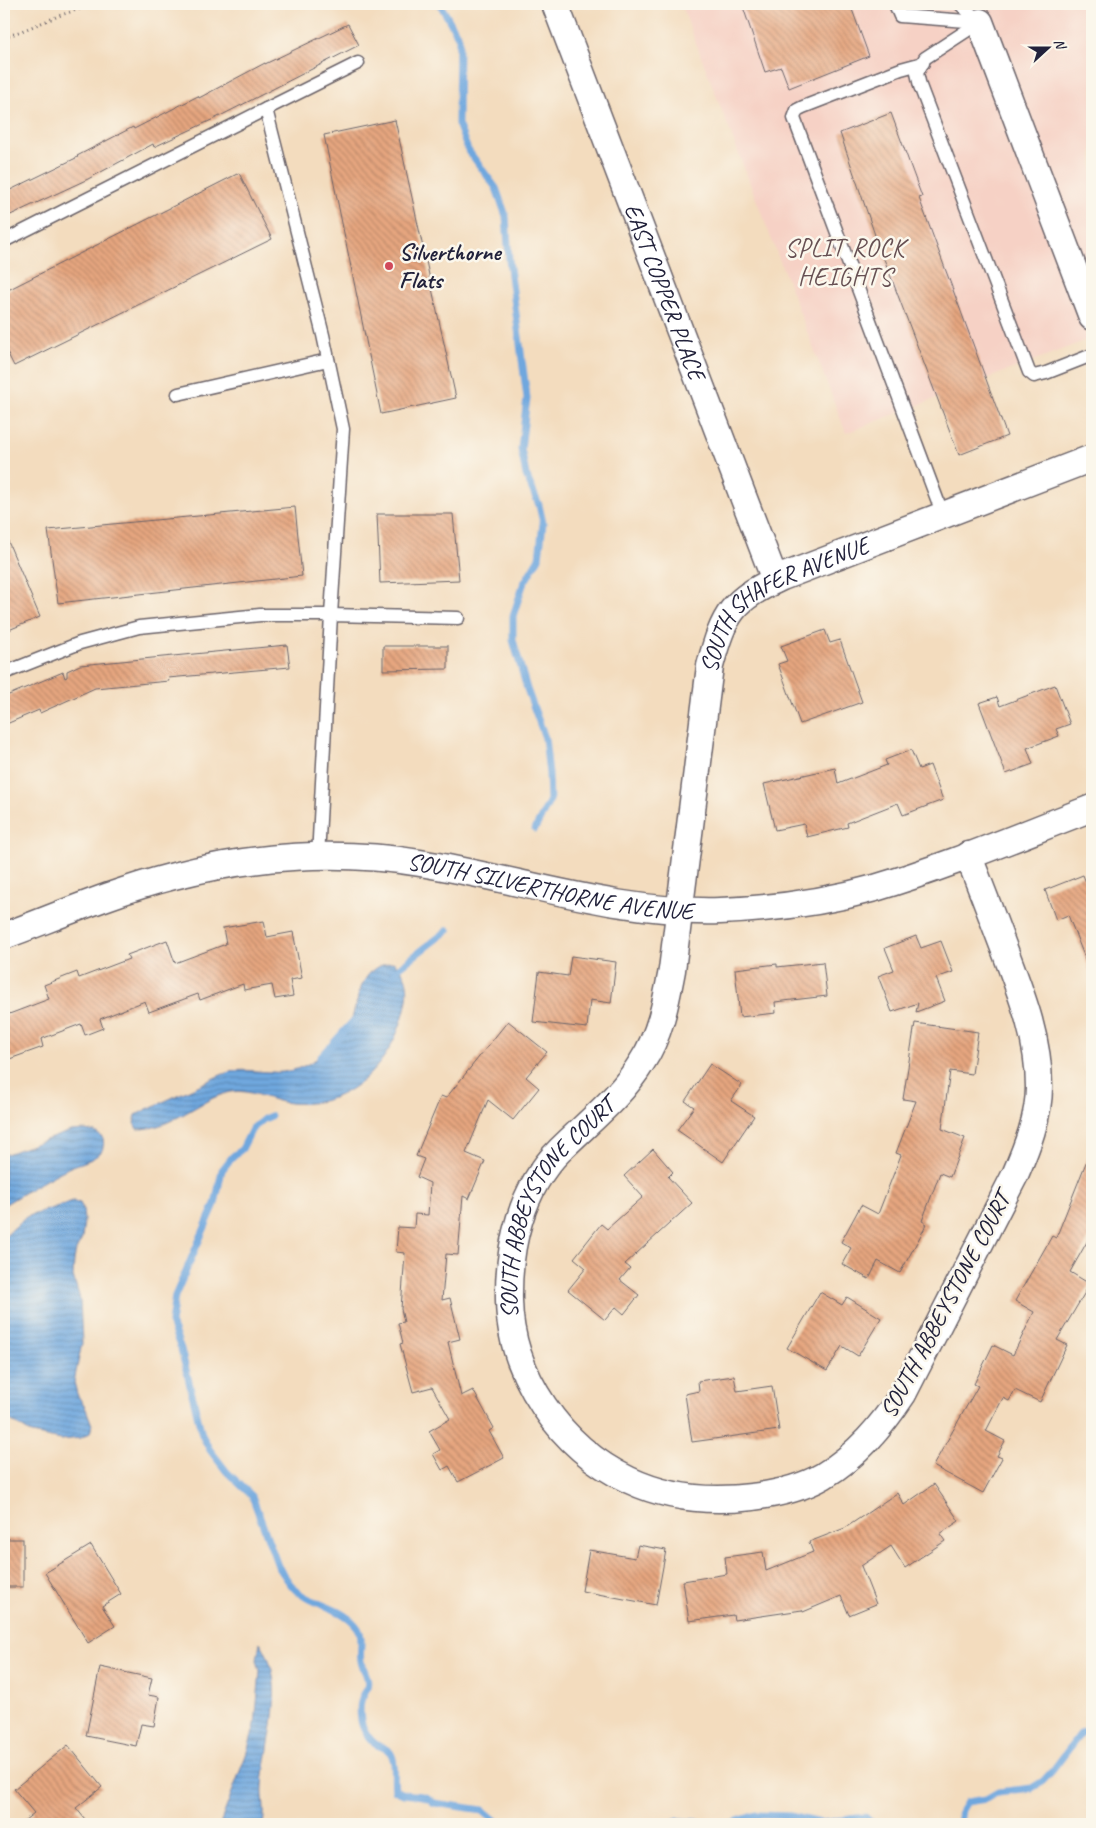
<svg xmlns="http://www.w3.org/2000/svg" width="1096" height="1828" font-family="Caveat,sans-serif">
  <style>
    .built { fill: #f6d1c5 }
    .water { fill: url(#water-rules); stroke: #48648c }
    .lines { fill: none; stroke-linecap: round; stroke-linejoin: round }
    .stream { stroke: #6fa7de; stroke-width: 7 }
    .building { fill: url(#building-back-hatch) }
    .service-casing { stroke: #6b6369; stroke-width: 15 }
    .minor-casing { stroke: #6b6369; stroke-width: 29 }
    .path { stroke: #6b6369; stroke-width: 3; stroke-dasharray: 1 4; stroke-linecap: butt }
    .service { stroke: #fff; stroke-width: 12 }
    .minor { stroke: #fff; stroke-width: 26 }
    .poi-dot { fill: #d1495b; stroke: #fbf7ec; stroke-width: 2 }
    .labels { text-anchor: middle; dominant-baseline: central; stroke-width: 5; stroke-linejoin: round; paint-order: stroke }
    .poi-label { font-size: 24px; font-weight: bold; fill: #22223b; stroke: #fbf7ec; text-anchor: start }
    .street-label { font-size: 24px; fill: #22223b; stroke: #fbf7ec }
    .neighbourhood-label { font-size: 25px; letter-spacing: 1px; fill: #675053; stroke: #fbf7ec }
  </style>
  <defs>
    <pattern id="water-rules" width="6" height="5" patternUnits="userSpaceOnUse" patternTransform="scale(1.25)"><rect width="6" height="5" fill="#6fa7de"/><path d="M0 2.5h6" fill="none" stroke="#5b88b5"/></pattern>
    <pattern id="building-back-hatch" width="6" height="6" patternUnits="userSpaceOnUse" patternTransform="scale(1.25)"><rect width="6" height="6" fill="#e6a67f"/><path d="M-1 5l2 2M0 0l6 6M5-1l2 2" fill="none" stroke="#ba8769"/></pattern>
  </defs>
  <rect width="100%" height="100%" fill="#fbf7ec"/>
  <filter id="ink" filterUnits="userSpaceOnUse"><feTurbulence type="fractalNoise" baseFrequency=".02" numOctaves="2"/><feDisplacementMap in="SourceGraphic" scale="10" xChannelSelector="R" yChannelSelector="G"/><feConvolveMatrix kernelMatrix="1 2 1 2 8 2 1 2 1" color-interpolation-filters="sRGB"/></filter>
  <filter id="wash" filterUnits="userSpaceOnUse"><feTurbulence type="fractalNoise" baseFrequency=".0096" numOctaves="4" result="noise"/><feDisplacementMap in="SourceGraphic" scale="20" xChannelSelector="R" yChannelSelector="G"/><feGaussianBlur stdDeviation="1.12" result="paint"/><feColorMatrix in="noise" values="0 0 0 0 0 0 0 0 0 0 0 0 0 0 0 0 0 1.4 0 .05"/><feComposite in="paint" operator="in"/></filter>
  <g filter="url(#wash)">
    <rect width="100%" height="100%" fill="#f3dcbe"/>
    <polygon class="built" points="681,4 1092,4 1092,338 846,433"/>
    <g class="water">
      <path d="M393 962C409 973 410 990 405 1009 392 1063 350 1109 290 1103 271 1102 250 1088 231 1092 200 1098 172 1130 137 1129L134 1123 136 1115 147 1109C166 1101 184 1092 202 1084 212 1079 223 1073 234 1071 247 1069 259 1072 272 1072 291 1074 310 1065 324 1053 332 1047 342 1038 347 1029 362 1002 354 969 393 962Z"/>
      <path d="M85 1130 95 1132 103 1138C104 1143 104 1149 100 1153 92 1161 79 1163 68 1168 46 1179 25 1192 4 1205V1155L71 1131Z"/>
      <polygon points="73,1201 80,1203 83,1209 84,1221 82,1239 76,1250 74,1260 73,1276 80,1299 82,1343 74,1382 77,1394 86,1409 92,1425 90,1433 81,1438 61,1440 32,1434 4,1416 4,1237 26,1217"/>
      <path d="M260 1642C289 1685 266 1739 263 1786 262 1799 266 1811 263 1824H220L246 1755 255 1725 260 1671 257 1660Z"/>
    </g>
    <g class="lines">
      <g class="stream">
        <polyline points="440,4 459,38 458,124 468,150 496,188 506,216 509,260 527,398 521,449 526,475 539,505 543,523 539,558 523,585 513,616 513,640 527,689 545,738 549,774 550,800 535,829"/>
        <polyline points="394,974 400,967 448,930"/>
        <polyline points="320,1058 354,1020"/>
        <path d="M271 1116 264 1119 252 1129 242 1149 233 1156 222 1170 215 1204 175 1296 171 1323 181 1349 202 1435 210 1450 227 1472 252 1496 278 1566C284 1575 291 1587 299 1593 317 1606 344 1608 358 1628 364 1637 359 1650 361 1661 363 1670 370 1678 367 1687 366 1692 362 1696 361 1701 360 1706 360 1714 361 1720 362 1728 369 1740 377 1745 382 1747 386 1748 390 1752 397 1762 393 1778 395 1790 410 1800 419 1789 434 1803L483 1810 500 1824"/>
        <polyline points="671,1824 678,1821 728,1824 756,1815 790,1816 821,1823 865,1817 873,1824"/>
        <polyline points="960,1824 962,1810 967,1802 986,1799 998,1792 1032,1788 1043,1781 1053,1770 1081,1733 1092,1728"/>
      </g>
    </g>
    <g id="blocks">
      <g class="building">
        <polygon points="742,4 850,4 869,56 789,88 781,67 765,72"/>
        <polygon points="348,24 359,45 220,116 154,147 153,144 88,179 4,218 4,193 78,157 77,156 133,127 134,129 198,96 199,98 265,63 265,64"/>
        <polygon points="891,113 922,197 919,198 1007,436 959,455 876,238 840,133"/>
        <polygon points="395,120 456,398 381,414 324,135"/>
        <polygon points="239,173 272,239 14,366 4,346 4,292"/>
        <polygon points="295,507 302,576 58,603 48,530"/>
        <polygon points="377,514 453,514 459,580 380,583"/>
        <polygon points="4,532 40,617 4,632"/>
        <polygon points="825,630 830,643 840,640 862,702 800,724 778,664 787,661 781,646"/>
        <polygon points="287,645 290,667 168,678 169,681 95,688 40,713 39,710 4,725 4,697 63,672 65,678 67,677 67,671 80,665"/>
        <polygon points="383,646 448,646 448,669 383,670"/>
        <polygon points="1055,685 1070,724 1056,729 1059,736 1027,748 1033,764 1006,774 979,703 997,697 1000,706"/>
        <polygon points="911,750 919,769 930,765 943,800 903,815 898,803 847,823 848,827 807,837 804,824 775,830 764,784 835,768 838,784 887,765 885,760"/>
        <polygon points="1083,875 1087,885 1092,883 1092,974 1091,974 1068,915 1056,920 1045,890"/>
        <polygon points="264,921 267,937 293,932 302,978 290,980 293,996 275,999 272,985 244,990 243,984 200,1000 198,994 149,1012 145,1001 100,1019 103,1028 85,1035 81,1024 41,1039 43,1047 4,1061 4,1016 49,999 44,985 77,972 79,978 129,959 127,955 167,940 175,963 226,944 223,928"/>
        <polygon points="916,936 921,948 941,941 953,972 936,978 945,1001 916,1012 918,1003 892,1012 878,976 894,970 885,948"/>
        <polygon points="571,956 616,962 611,1003 590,1000 587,1028 533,1022 539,972 568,976"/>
        <polygon points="823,962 827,996 775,1002 776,1013 740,1017 735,969 777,964 777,967"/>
        <polygon points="508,1021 547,1052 526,1077 539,1088 513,1120 488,1100 466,1153 485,1161 469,1199 463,1196 458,1255 446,1254 442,1300 450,1298 460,1339 448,1342 461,1396 473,1390 494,1428 489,1431 504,1458 458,1482 449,1466 442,1470 433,1454 440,1450 429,1431 450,1419 432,1387 413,1392 400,1344 403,1343 398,1323 404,1322 401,1309 405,1253 396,1252 398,1227 414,1228 415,1214 428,1215 430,1183 417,1177 424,1159 416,1156 441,1096 446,1098"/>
        <polygon points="915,1023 978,1032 972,1074 950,1071 942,1129 965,1138 950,1177 940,1173 922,1221 927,1224 900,1273 878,1261 869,1279 842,1264 851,1248 841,1242 861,1205 878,1214 901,1155 896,1153 916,1101 903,1099"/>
        <polygon points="710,1064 742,1085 731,1101 754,1116 723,1162 677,1130 694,1107 685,1101"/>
        <polygon points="653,1149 673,1172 668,1177 692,1203 625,1264 630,1268 620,1280 639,1295 624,1314 616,1307 605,1320 568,1290 586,1268 574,1258 601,1224 607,1229 643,1197 624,1176"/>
        <polygon points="1091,1150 1092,1233 1070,1272 1090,1284 1057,1340 1067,1345 1040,1402 1015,1390 1009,1401 1003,1398 986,1431 1005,1441 997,1456 1002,1458 983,1493 933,1466 978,1386 974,1384 993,1345 1013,1355 1034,1312 1015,1301 1052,1236 1056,1238"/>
        <polygon points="820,1292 842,1305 847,1297 881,1318 858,1356 842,1346 827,1371 787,1348"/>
        <polygon points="734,1376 737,1391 772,1386 779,1430 692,1442 685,1394 699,1391 698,1381"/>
        <polygon points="934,1484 959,1521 940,1534 945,1541 905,1568 891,1546 861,1566 876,1604 849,1615 841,1596 803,1612 802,1610 734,1620 733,1615 689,1621 683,1581 727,1574 725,1557 763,1552 766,1571 813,1552 809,1542 845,1528 897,1493 904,1505"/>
        <rect x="4" y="1539" width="19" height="48"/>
        <polygon points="91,1545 121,1594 102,1606 115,1626 88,1643 45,1573"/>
        <polygon points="638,1545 666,1550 656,1605 582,1591 589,1550 635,1558"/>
        <polygon points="100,1667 152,1678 148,1695 159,1697 154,1726 141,1724 136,1746 86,1736"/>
        <polygon points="68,1745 102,1787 76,1808 89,1824 20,1824 34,1813 14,1789"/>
      </g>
    </g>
  </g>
  <g filter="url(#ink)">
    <use href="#blocks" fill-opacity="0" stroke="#6b6369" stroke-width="1"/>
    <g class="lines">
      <g class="service-casing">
        <g id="service">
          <polyline points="895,4 900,16 980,22"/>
          <polyline points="960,4 980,22"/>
          <polyline points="980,22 925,58 917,73 920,86 1029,372 1034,376 1046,373 1092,355"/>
          <polyline points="923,63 901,69 803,107 797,110 794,118 943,515"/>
          <polyline points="266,109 358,63"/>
          <polyline points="4,241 266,109 323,335 343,429 331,615 260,615 139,627 80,643 4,673"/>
          <polyline points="178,394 328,360"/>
          <polyline points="318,857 331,615 458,618"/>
        </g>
      </g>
      <g class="minor-casing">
        <g id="minor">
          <path id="s1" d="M555 4 775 580"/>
          <polyline points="980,22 1092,317"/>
          <path id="s2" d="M968 855C981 887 993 919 1005 951 1022 996 1039 1039 1039 1087 1039 1117 1027 1147 1015 1175L903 1394C881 1427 858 1455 823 1476 802 1488 776 1494 752 1497 711 1502 667 1498 629 1480 561 1448 510 1375 509 1300 508 1246 521 1189 560 1150 589 1121 620 1098 642 1062 660 1035 666 1002 672 970L710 666C724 613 732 600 782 577L1092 458"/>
          <path id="s3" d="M4 936C60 915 115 891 174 876 253 855 339 850 420 863 520 879 617 914 720 911 772 909 825 902 875 888 949 866 1021 835 1092 808"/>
        </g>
      </g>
      <polyline class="path" points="4,38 61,15 96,4"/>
      <use href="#service" class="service"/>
      <use href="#minor" class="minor"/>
    </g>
  </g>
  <circle class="poi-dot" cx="389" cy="266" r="5"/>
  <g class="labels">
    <g class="poi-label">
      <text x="399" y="252">Silverthorne<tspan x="399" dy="28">Flats</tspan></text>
    </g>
    <g class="street-label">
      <text stroke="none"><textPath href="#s1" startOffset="308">EAST COPPER PLACE</textPath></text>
      <text stroke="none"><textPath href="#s2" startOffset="1915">SOUTH SHAFER AVENUE</textPath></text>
      <text stroke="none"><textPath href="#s3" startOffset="561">SOUTH SILVERTHORNE AVENUE</textPath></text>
      <text stroke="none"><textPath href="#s2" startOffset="1232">SOUTH ABBEYSTONE COURT</textPath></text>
      <text transform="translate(945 1305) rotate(-62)">SOUTH ABBEYSTONE COURT</text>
    </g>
    <g class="neighbourhood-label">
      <text x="845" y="248">SPLIT ROCK<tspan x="845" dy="29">HEIGHTS</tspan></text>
    </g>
  </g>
  <rect width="1096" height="1828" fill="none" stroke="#fbf7ec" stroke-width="20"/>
  <g transform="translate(1048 48) rotate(69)" stroke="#fbf7ec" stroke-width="4" paint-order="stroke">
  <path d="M0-4L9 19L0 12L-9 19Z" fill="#22223b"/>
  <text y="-8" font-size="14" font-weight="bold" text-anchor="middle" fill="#22223b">N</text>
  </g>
</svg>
